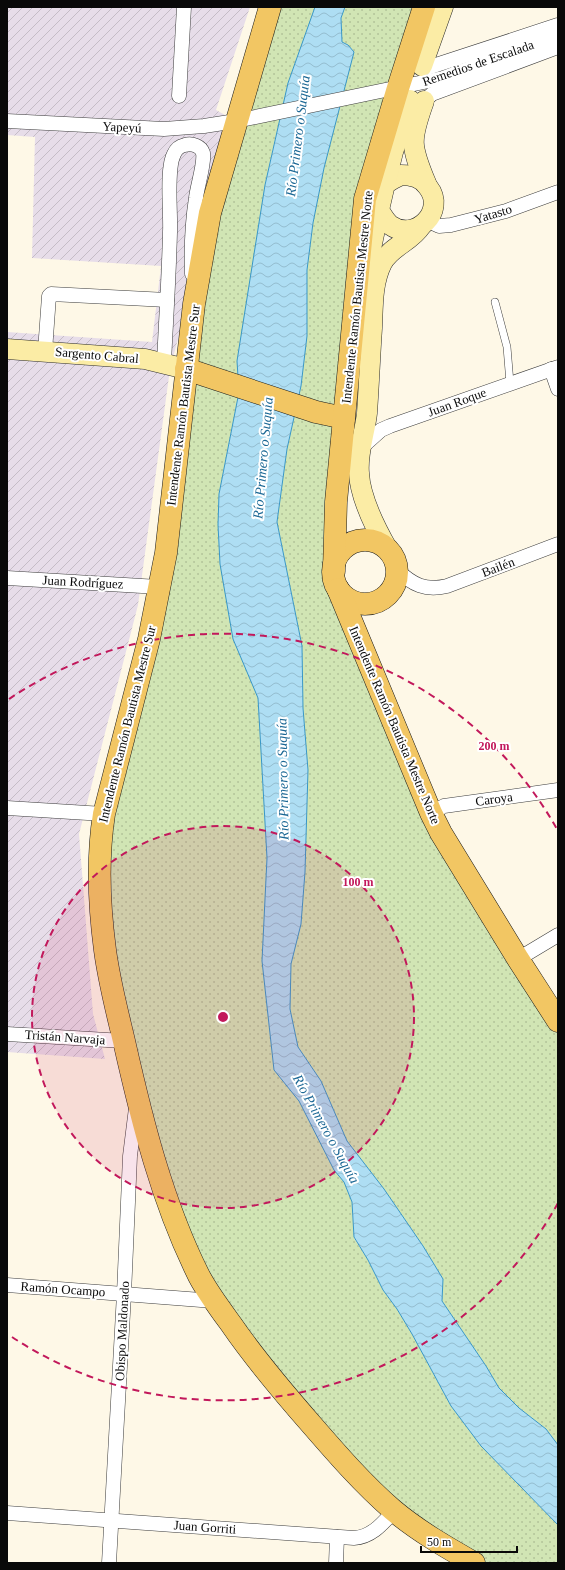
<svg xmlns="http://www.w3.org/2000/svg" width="565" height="1570" font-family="Georgia,serif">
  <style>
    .industrial { fill: url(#industrial-furrows) }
    .green { fill: url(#green-dots) }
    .water { fill: url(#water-waves); stroke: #3997c6 }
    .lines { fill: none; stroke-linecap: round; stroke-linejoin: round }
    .lane-casing { stroke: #3c3c3c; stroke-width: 8 }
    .street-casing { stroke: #3c3c3c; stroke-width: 15 }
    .secondary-casing { stroke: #2b2b2b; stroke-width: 21 }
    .primary-casing { stroke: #1a1a1a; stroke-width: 23 }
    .lane { stroke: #fff; stroke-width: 7 }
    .street { stroke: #fff; stroke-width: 14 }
    .secondary { stroke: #fbeca5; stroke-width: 20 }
    .primary { stroke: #f2c663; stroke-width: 22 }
    .ring { fill: none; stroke: #c2185b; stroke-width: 2; stroke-dasharray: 7 5 }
    .labels { text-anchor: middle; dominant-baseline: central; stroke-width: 4; stroke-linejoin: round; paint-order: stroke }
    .street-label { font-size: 13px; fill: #090909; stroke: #fff }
    .water-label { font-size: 14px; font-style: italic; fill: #1a6794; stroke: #fff }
    .centre { fill: #c2185b; stroke: #fff; stroke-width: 2 }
    .ring-label { font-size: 12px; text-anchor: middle; font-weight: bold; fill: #c2185b; stroke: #fff; stroke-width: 4; stroke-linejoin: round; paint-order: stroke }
  </style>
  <defs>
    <pattern id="industrial-furrows" width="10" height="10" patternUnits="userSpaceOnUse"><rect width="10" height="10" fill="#e7dde9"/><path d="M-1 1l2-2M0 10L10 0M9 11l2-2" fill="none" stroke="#c5bcc6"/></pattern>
    <pattern id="green-dots" width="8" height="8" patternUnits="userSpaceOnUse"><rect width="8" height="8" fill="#d1e5b4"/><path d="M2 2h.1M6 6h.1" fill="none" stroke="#b2c399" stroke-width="1.8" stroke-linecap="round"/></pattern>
    <pattern id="water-waves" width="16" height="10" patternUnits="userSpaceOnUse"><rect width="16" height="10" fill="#aedef3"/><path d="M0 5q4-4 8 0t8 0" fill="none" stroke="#94bdcf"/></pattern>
  </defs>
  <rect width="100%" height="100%" fill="#fef8e7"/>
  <polygon class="industrial" points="7,7 250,7 216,110 236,121 170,369 138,605 79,834 93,1014 105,1059 7,1052 7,332 152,342 161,266 32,258 35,137 7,135"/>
  <g class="green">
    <polygon points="270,7 315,7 276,135 265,185 253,263 239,392 219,494 218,525 220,564 258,698 267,858 262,961 274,1070 299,1101 334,1170 344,1182 352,1202 354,1238 368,1260 383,1290 397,1309 412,1334 451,1406 481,1446 558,1525 558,1563 474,1563 441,1544 273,1381 172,1212 99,883 149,639 194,304"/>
    <polygon points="345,7 424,7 365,199 338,589 431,813 558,1021 558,1445 546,1429 519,1408 499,1388 486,1366 442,1301 443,1279 423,1246 384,1189 347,1141 321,1081 298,1047 290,1009 291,964 301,924 305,872 308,770 303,708 302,646 277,522 287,449 301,386 307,336 307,270 313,223 348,45 342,42 341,18"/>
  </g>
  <polygon class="water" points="315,7 345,7 341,18 342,42 348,45 354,52 324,168 313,223 307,270 307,336 301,386 287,449 277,522 302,646 303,708 308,770 305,872 301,924 291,964 290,1009 298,1047 321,1081 347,1141 384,1189 423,1246 443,1279 442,1301 486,1366 499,1388 519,1408 546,1429 558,1445 558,1525 481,1446 451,1406 412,1334 397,1309 383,1290 368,1260 354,1237 352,1202 344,1182 334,1170 299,1101 274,1070 262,961 267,858 258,698 233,639 220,564 218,525 219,494 239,392 237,361 265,185 288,83"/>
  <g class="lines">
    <g class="lane-casing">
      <polyline id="lane" points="495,302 507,347 510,383"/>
    </g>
    <g class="street-casing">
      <g id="street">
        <polyline points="422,66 430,67 558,25"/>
        <polyline points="179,96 184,7"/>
        <polyline points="424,101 432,94 558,47"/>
        <polyline points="7,121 164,129 204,126 236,121 443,78 558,35"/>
        <polyline points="428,221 439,226 451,225 506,211 558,192"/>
        <polyline points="45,351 49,296 51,294 167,300"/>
        <path d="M164 363C166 319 169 276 170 232 171 214 166 168 174 154 176 149 180 146 185 145 192 143 201 146 203 153 205 163 197 187 196 198 192 224 191 248 192 274"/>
        <polyline points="551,369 558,389"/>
        <polyline points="361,448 381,430 390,426 558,367"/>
        <path d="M397 570C413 585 425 591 447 586L558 544"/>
        <polyline points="7,578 159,587"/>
        <polyline points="7,808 104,814"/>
        <polyline points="431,813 444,806 558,790"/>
        <polyline points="518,959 558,935"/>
        <polyline points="7,1034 124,1041"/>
        <polyline points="7,1285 214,1301"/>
        <path d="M7 1513 354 1538C372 1537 383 1523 394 1511"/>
        <polyline points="109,1563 124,1294 130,1156 136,1108"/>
        <polyline points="336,1563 337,1537"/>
      </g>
    </g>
    <g class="secondary-casing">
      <g id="secondary">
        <polyline points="422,66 443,7"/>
        <path d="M424 101C410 140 410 145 426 183"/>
        <path d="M401 175C412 175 422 177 428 187 447 211 415 243 390 225 385 221 382 215 379 210L385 184 393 179Z"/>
        <polyline points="385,184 393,152 410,100"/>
        <polyline points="366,273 379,210"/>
        <polyline points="7,349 145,359 186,369"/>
        <path d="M388 550C376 529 360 497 359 473 357 453 365 433 367 413 369 385 370 357 372 328 373 306 372 283 382 263 391 246 411 242 421 226"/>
      </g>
    </g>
    <g class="primary-casing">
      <g id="primary">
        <path d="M270 7 210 213 194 304 166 553 149 639 104 814C97 859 99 905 105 950 109 981 117 1011 124 1041 142 1121 162 1202 199 1276 208 1293 220 1309 231 1324 255 1359 283 1392 311 1424 337 1454 363 1484 393 1510 418 1531 446 1547 474 1563"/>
        <polyline points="186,369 316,412 344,418"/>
        <circle cx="365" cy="572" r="32"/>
        <polyline points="334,571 336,502 365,199 398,88 424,7"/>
        <polyline points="338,589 431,813 441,833 518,959 558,1021"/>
      </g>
    </g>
    <use href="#lane" class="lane"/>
    <use href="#street" class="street"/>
    <use href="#secondary" class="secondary"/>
    <use href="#primary" class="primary"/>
  </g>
  <circle cx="223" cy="1017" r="191" fill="#c2185b" fill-opacity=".12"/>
  <g class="ring">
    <circle cx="223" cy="1017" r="191"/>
    <path d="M558 1203A383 383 0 0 1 9 1335M9 699A383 383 0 0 1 558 831"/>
  </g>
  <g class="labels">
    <g class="street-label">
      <text transform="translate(478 63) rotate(-19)">Remedios de Escalada</text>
      <text transform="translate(122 127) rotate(3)">Yapeyú</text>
      <text transform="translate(493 214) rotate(-17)">Yatasto</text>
      <text transform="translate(357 297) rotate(-84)">Intendente Ramón Bautista Mestre Norte</text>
      <text transform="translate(97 355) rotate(5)">Sargento Cabral</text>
      <text transform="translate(457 402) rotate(-20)">Juan Roque</text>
      <text transform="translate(183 405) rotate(-83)">Intendente Ramón Bautista Mestre Sur</text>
      <text transform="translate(498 567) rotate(-21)">Bailén</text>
      <text transform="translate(83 582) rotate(3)">Juan Rodríguez</text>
      <text transform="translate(127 724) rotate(-76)">Intendente Ramón Bautista Mestre Sur</text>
      <text transform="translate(395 725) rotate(67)">Intendente Ramón Bautista Mestre Norte</text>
      <text transform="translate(494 799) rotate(-8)">Caroya</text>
      <text transform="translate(65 1037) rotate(4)">Tristán Narvaja</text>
      <text transform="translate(63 1289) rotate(4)">Ramón Ocampo</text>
      <text transform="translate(122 1331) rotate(-87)">Obispo Maldonado</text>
      <text transform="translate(205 1527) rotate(4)">Juan Gorriti</text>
    </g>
    <g class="water-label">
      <text transform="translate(298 136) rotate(-83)">Río Primero o Suquía</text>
      <text transform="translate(263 458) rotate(-85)">Río Primero o Suquía</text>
      <text transform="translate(283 779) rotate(-91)">Río Primero o Suquía</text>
      <text transform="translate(326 1129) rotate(61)">Río Primero o Suquía</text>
    </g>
  </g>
  <circle cx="223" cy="1017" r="6" class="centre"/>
  <g class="ring-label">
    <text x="494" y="750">200 m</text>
    <text x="358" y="886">100 m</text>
  </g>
  <rect width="565" height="1570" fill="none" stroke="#090909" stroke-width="16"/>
  <path d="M421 1546v6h96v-6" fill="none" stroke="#090909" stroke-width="2"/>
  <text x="427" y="1546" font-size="12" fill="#090909" stroke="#ffffff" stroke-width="3" paint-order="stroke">50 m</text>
</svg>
